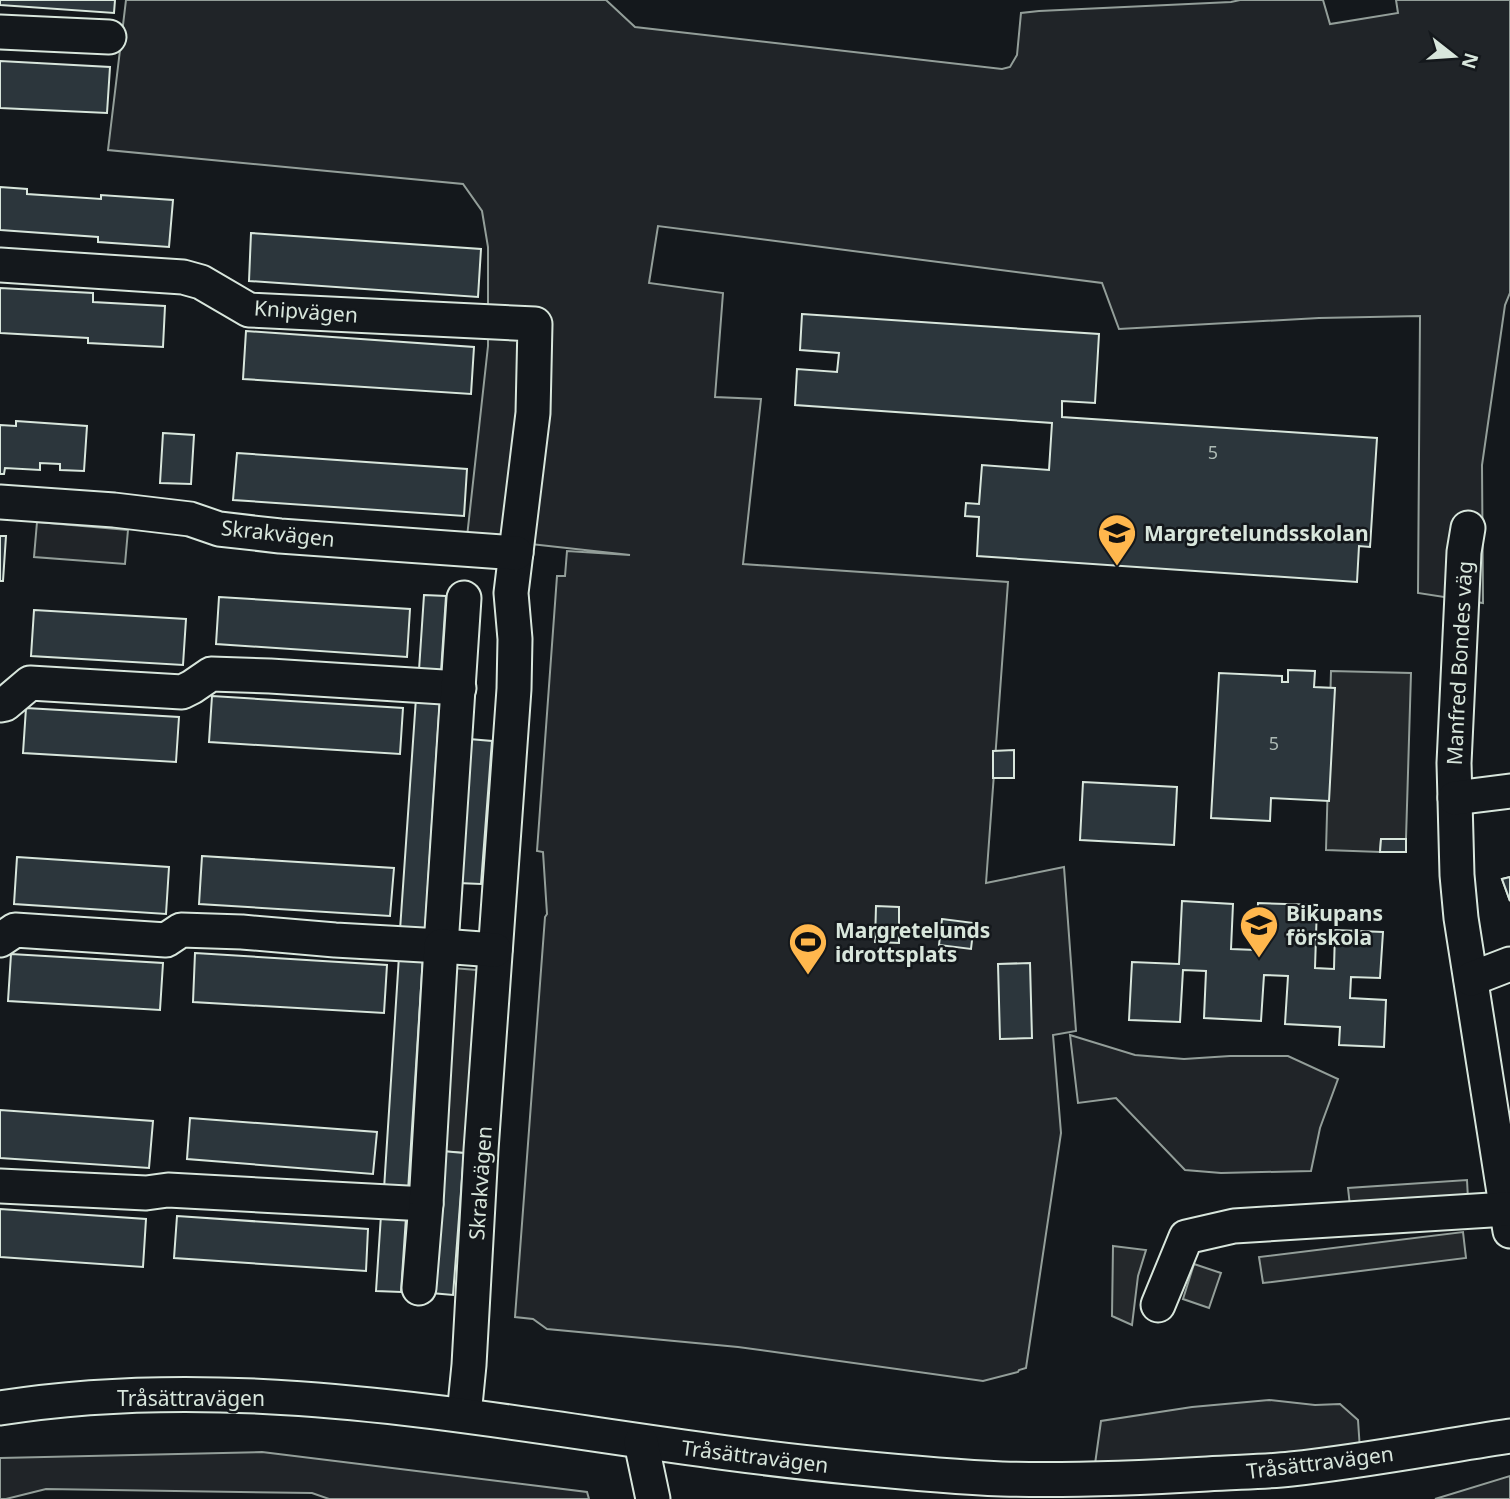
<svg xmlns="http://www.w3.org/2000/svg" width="1510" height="1499" font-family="'Noto Sans',sans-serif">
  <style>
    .green { fill: #202428; stroke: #939e99; stroke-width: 2 }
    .parking { fill: #24282b; stroke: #939e99; stroke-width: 2 }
    .building { fill: #2c363c; stroke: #d8e6dc; stroke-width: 2 }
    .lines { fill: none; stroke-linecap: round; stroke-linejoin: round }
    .minor-casing { stroke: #d8e6dc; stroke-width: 37 }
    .minor { stroke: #14181c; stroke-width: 33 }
    .labels { text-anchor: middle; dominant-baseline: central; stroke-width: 5; stroke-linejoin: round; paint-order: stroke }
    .number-label { font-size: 18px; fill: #adbab4 }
    .street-label { font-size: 21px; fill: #d8e6dc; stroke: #14181c }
    .poi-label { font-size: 21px; font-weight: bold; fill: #d8e6dc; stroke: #14181c; text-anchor: start }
  </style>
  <rect width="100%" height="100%" fill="#14181c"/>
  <g class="green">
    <polygon points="126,0 606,0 635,27 1002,69 1010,67 1017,55 1021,13 1039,11 1231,2 1240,0 1323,0 1330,24 1398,13 1396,0 1510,0 1510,293 1505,305 1482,465 1483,603 1418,593 1420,316 1319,318 1119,329 1102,283 658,226 649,283 723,293 715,397 761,399 743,564 1008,582 986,883 1064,867 1076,1031 1053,1035 1061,1133 1026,1368 1019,1370 1018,1372 983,1381 738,1347 547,1329 533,1319 515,1317 545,917 547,914 543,852 537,851 557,576 565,576 567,551 630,555 467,537 488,346 488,247 482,211 463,184 108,150"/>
    <polygon points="37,522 128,530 125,564 34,557"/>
    <polygon points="1070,1035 1135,1055 1184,1059 1230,1056 1288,1056 1338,1079 1320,1128 1311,1171 1221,1173 1185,1170 1116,1098 1078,1103"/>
    <polygon points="1269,1400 1315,1405 1340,1404 1358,1420 1360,1450 1095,1464 1101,1421 1192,1407"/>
    <polygon points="262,1452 587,1492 589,1499 329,1499 312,1493 46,1489 6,1499 0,1499 0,1458"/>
    <polygon points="1510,1476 1510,1499 1435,1499"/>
  </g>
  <g class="parking">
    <polygon points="1331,671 1411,673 1406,839 1381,839 1380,852 1326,850"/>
    <polygon points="452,968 477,970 464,1153 439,1151"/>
    <polygon points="1467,1180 1468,1199 1350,1206 1348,1188"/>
    <polygon points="1463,1232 1466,1258 1263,1283 1259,1257"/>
    <polygon points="1113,1246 1146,1250 1138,1276 1132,1325 1112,1316"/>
    <polygon points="1194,1264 1221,1273 1209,1308 1183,1299"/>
  </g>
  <g class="building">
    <polygon points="0,0 115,0 114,13 0,5"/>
    <polygon points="0,61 110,67 107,113 0,108"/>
    <polygon points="0,187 27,189 27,194 101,199 101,195 173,200 169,247 98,242 98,237 0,230"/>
    <polygon points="251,233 481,249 478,297 249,281"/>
    <polygon points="0,288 93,293 93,302 165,306 163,347 88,343 88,338 0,333"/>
    <polygon points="802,314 1099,334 1095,403 1062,401 1062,417 1377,438 1370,547 1359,546 1357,582 977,556 979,517 965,516 966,503 979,504 982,465 1049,470 1052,423 795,405 797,369 837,372 839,353 800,350"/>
    <polygon points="246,331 474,347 471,394 243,379"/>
    <polygon points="16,421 87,426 84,471 60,470 60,464 40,463 40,470 5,468 4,474 0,474 0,425 16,426"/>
    <polygon points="163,433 194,435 191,484 160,483"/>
    <polygon points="237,453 467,469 464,516 233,500"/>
    <polygon points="0,536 6,536 3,581 0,581"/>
    <polygon points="424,595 446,596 441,672 419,670"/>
    <polygon points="219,597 410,609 407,657 216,644"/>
    <polygon points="34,610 186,619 183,665 31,656"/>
    <polygon points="1288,670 1315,671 1314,687 1335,688 1329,801 1271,798 1270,821 1211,818 1219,673 1282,676 1282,682 1288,682"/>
    <polygon points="212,696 403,708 400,754 209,742"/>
    <polygon points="416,698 440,699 425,931 400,930"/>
    <polygon points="26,708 179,717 176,762 23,753"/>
    <polygon points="469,739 492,741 481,884 458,883"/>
    <polygon points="1014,750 1014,778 993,778 993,751"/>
    <polygon points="1083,782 1177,787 1174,845 1080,840"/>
    <polygon points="1381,839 1406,839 1406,852 1380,852"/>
    <polygon points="202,856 394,868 390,916 199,904"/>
    <polygon points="17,857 169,867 166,914 14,904"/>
    <polygon points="1510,877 1510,901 1502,879"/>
    <polygon points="1510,877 1510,901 1502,879"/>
    <polygon points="1182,901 1233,904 1231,949 1256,950 1258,903 1317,905 1315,968 1334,969 1335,930 1383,932 1380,978 1351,977 1350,998 1386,1000 1384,1047 1339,1045 1340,1027 1285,1024 1288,976 1264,975 1261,1021 1204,1018 1206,971 1183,970 1180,1022 1129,1020 1132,962 1179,964"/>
    <polygon points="876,906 899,907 899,943 875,942"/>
    <polygon points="942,919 974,923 971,949 939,945"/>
    <polygon points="195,953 387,965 384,1013 193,1002"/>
    <polygon points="11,954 163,963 160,1010 8,1001"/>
    <polygon points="399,956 423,957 408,1191 384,1189"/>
    <polygon points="1030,963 1032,1038 1000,1039 998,964"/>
    <polygon points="0,1110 153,1121 149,1168 0,1158"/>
    <polygon points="190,1118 377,1132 373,1174 187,1159"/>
    <polygon points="442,1151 464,1153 453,1295 431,1293"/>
    <polygon points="0,1209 146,1219 143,1267 0,1257"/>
    <polygon points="381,1215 406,1217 401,1292 376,1291"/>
    <polygon points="177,1216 368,1229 366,1271 174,1258"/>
  </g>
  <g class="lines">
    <g class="minor-casing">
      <g id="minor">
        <polyline points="0,32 109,37"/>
        <polyline points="0,265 183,277 201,282 249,310 535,324 533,413 511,593 515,639 514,689 481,1150 469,1365 464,1415"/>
        <polyline points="0,502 114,510 190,519 219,529 280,536 516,553"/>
        <polyline points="1468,528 1464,552 1454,763 1457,875 1461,918 1510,1231"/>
        <polyline points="0,705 5,704 30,683 182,692 192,687 211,674 270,676 459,688"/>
        <polyline points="1455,798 1510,791"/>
        <polyline points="0,940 15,930 166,940 181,930 242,932 335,940 441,946 464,598"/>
        <polyline points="1471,979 1510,964"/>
        <polyline points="0,1186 146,1193 168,1190 426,1204"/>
        <polyline points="419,1288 426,1204 441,946 495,950"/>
        <polyline points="1158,1305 1186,1237 1234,1226 1507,1209"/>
        <path d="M0 1408C283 1363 568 1441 849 1467 900 1472 951 1477 1002 1479 1070 1481 1139 1478 1207 1474 1235 1472 1264 1472 1291 1469 1364 1461 1437 1447 1510 1436"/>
        <polyline points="641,1442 653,1499"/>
      </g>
    </g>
    <use href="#minor" class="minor"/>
  </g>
  <defs>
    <g id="school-pin" transform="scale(2.0125)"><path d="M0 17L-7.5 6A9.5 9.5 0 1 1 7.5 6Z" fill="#ffb74d" stroke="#14181c"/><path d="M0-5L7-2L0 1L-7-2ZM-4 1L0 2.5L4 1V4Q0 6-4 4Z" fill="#111"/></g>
    <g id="stadium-pin" transform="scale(2.0125)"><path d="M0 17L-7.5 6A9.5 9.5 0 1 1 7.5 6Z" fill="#ffb74d" stroke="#14181c"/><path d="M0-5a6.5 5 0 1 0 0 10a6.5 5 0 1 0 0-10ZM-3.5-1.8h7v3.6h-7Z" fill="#111"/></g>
  </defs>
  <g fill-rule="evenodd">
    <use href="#school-pin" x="1117" y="533"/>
    <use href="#school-pin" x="1259" y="925"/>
    <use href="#stadium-pin" x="808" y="942"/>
  </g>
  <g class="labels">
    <g class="number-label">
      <text x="1213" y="452">5</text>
      <text x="1274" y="743">5</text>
    </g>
    <g class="street-label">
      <text transform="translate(306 311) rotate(4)">Knipvägen</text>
      <text transform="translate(278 533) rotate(6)">Skrakvägen</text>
      <text transform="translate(1459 663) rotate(-87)">Manfred Bondes väg</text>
      <text transform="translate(480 1183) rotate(-86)">Skrakvägen</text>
      <text x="191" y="1398">Tråsättravägen</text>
      <text transform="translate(755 1456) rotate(7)">Tråsättravägen</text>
      <text transform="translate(1320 1462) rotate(-7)">Tråsättravägen</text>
    </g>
    <g class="poi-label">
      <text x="1144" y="533">Margretelundsskolan</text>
      <text x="1286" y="913">Bikupans<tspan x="1286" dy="24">förskola</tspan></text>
      <text x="835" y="930">Margretelunds<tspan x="835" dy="24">idrottsplats</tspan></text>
    </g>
  </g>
  <g transform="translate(1454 56) rotate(107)" stroke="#14181c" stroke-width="5" paint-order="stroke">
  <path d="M0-5L12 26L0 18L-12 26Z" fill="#d8e6dc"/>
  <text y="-10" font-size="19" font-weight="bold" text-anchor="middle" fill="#d8e6dc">N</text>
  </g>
</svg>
